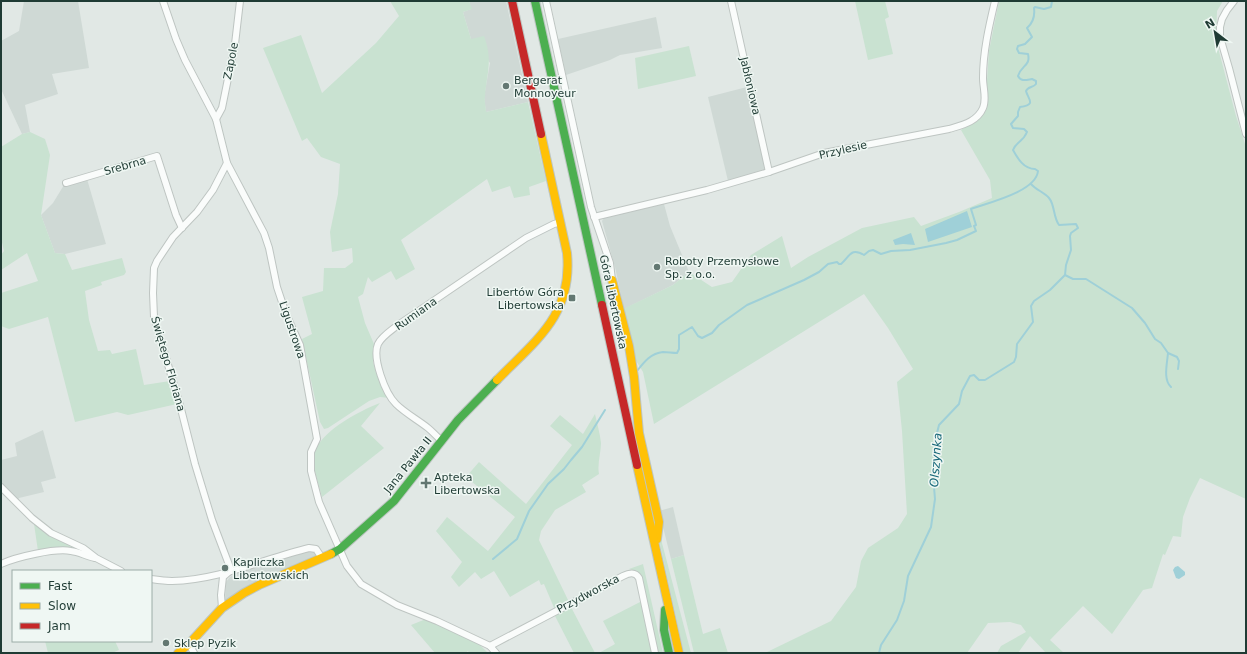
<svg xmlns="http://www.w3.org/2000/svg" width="1247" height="654" font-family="'DejaVu Sans',sans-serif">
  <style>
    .built { fill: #cfd9d5 }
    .green { fill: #c9e2d1 }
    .water { fill: #9fd0d8 }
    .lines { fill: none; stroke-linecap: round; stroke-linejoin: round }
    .stream { stroke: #9fd0d8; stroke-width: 2 }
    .street-casing { stroke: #bec5c2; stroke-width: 8 }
    .fast-casing { stroke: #bdc6c2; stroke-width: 10 }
    .slow-casing { stroke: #bdc6c2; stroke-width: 10 }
    .jam-casing { stroke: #bdc6c2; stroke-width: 10 }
    .street { stroke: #fafcfb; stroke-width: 6 }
    .fast { stroke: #4caf50; stroke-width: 8 }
    .slow { stroke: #ffc107; stroke-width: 8 }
    .jam { stroke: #c62828; stroke-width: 8 }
    .poi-dot { fill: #637872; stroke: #eff7f3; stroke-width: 1.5 }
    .labels { text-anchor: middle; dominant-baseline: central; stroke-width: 3; stroke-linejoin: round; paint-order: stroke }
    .street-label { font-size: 11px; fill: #1f3b34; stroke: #eff7f3 }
    .poi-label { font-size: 11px; fill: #1f3b34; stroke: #eff7f3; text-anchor: start }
    .water-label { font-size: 12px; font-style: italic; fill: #176879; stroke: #eff7f3 }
  </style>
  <rect width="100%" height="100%" fill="#e1e8e5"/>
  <g class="built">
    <polygon points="24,1 78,1 89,68 52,74 58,94 25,105 30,132 22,134 1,89 1,41 19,31"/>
    <polygon points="469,1 506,1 528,102 486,112 484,97 490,63 471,39 463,12 471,9"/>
    <polygon points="656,17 662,48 620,55 610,60 566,75 558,39"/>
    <polygon points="747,87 766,170 728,181 708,97"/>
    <polygon points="87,179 106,244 65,254 55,253 41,215 53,203 64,185"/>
    <polygon points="664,204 670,226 689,272 673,285 624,309 615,267 602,221 604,218"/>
    <polygon points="43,430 56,478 41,482 44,492 19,498 18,500 1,483 1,460 17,456 15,443"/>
    <polygon points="673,507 684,555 671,559 659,511"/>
    <polygon points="307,550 314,551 319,558 255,584 225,600 226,582 230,577 239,571"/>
  </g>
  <g class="green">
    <path d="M390 1H469L472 9 463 12 471 39 484 36C493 60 487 72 485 96 484 101 486 107 486 112L528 102 546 181 529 187 530 195 514 198 510 186 492 192 487 179 401 240 415 269 396 280 391 271 372 282 368 277 363 294 358 297 365 323 374 344 373 362 376 373 390 398 380 397 369 401 328 428 324 429 320 422 302 339 312 334 302 297 323 291 324 268H345L353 262 352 248 332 252 330 232 338 194 340 164 321 157 307 138 302 141 263 48 301 35 322 93 376 43 399 16Z"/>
    <polygon points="855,1 885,1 889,17 885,19 893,54 868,60"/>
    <polygon points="999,1 1223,1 1217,11 1216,40 1236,116 1246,147 1246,499 1200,478 1190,498 1183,517 1181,537 1173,536 1165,555 1163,554 1152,588 1143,590 1112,634 1083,606 1050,640 1064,653 1046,653 1030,636 1018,653 997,653 1001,646 1026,632 1021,625 1010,622 988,623 967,653 765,653 831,621 856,587 861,561 868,548 898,528 907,514 902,431 897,382 913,369 888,328 864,294 654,424 643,372 632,354 621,310 673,285 689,272 712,287 732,282 751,255 782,236 791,268 808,257 862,228 914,217 921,226 959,212 992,198 990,180 961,130 980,117 985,110 989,51"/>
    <polygon points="689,46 696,76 638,89 635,58"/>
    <polygon points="30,132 45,139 50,155 41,215 55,253 65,254 72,270 122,258 126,272 124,275 101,282 102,285 85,291 89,320 98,351 110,350 112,354 136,349 144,385 170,381 177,404 128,415 117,412 75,422 48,317 9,329 1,326 1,293 38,281 27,253 1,270 1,255 4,251 1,238 1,147 22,134"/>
    <path d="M380 403 361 426 384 448 322 497C319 484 311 466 315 452 321 431 361 410 380 403Z"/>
    <path d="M595 414C597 424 600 433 601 443 601 453 597 464 599 474L582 485 586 492 555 510 541 531 539 540 569 602 555 610 544 584 541 585 539 580 510 597 494 571 481 579 475 572 459 587 451 577 462 562 436 531 447 517 488 551 515 517 466 477 479 462 526 504 572 445 550 426 560 415 583 434Z"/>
    <polygon points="653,512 656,512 662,543 691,653 684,653"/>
    <path d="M34 524 54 538 87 553C70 549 55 545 38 551Z"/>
    <polygon points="684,555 703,634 720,628 728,653 694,653 671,559"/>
    <polygon points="643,564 663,653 657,653 641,576 637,571 629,569"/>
    <polygon points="642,601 652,653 599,653 615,644 603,621"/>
    <polygon points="571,607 595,653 574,653 555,616"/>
    <polygon points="426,619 479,644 488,653 469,653 468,651 465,653 435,653 411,625"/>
    <polygon points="45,641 115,641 119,650 112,653 48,653"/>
  </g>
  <g class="water">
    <polygon points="967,211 972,227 928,242 925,229"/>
    <polygon points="911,233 915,245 903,244 895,245 893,240"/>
    <polygon points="1178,566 1185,572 1185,575 1179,579 1176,578 1173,570 1175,567"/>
  </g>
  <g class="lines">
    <g class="stream">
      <polyline points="1065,275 1073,279 1086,279 1132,308 1145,323 1155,339 1161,343 1168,353 1177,357 1179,361 1178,369"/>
      <path d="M1168 353C1167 364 1163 380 1171 387"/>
      <path d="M637 371C644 362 651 353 663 352 668 352 672 353 677 353L679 349V335L692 327 698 336 702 338 712 333 719 325 747 305 804 280 819 272 828 264 837 262 839 264H841C850 256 851 247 864 255L869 251 873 250 881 254 891 251 910 250 946 243 957 240 976 231 974 226 976 225 971 209C987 203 1036 192 1038 171L1035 169C1024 169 1018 159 1013 150 1016 142 1023 142 1027 132L1024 129 1013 128 1011 124 1018 116V112L1020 107C1037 105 1028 99 1026 91 1028 86 1033 88 1036 84V81L1032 79C1026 80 1021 82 1018 76 1021 65 1031 66 1028 54L1019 53 1017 49 1018 46 1025 44 1032 37 1027 28C1033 23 1035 16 1034 8L1035 7 1044 9 1051 7 1052 1"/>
      <polyline points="493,559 517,539 529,511 548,484 564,469 571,460 582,447 605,410"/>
      <path d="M879 653 881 645 897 620 904 601 908 576 931 527 935 499 934 487 936 437 939 425 959 404 962 391 970 376 974 375 979 380H985L1014 362 1016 357 1017 344 1033 322 1031 306 1034 301 1050 290 1065 275 1066 265 1071 250 1070 236 1071 233 1078 228 1076 224 1059 225C1053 217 1055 205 1049 198 1044 192 1036 190 1031 184"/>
    </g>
    <g class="street-casing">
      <g id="street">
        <polyline points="163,1 176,39 185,60 216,119 227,163 213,190 197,212 173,237 157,261 154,268 153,293 154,317 181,409 195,464 212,520 231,570 223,577 221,595 222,608"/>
        <polyline points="546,1 591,207 610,263 612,280"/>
        <polyline points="731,1 769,172"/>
        <polyline points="1234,1 1227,10 1222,19 1220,27 1220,37 1229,68 1246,134"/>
        <polyline points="216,119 222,108 235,44 240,1"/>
        <polyline points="227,163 264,233 269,248 277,287 286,314 300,345 317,439 311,452 311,471 319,502 347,566 361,584 397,605 437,621 490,646 496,653"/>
        <polyline points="66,183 157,156 176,215 182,228"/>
        <path d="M594 217 707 190 769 172 824 153 949 129C962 125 977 122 983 108 987 99 983 88 983 78 983 52 989 26 995 1"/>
        <path d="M442 441C437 437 433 432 428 428 418 420 405 413 396 404 385 393 372 358 378 344 382 336 392 330 398 325L526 238 554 224 561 222"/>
        <polyline points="1,487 32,518 51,533 83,548 96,558 121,571"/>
        <path d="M1 564C16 557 55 548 71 551 79 552 86 556 95 558"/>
        <path d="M151 579C158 580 165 581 172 581 219 580 264 559 309 548L316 549 322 558"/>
        <polyline points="189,644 194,653"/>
        <path d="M490 646 623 576C629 573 635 571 639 578L655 653"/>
      </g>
    </g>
    <g class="fast-casing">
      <g id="fast">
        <polyline points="535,1 602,305"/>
        <polyline points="331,554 340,549 394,501 458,420 497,380"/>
        <polyline points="665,610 664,630 669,653"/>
      </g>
    </g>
    <g class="slow-casing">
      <g id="slow">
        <polyline points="612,280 629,346 634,377 639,433 659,522 657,539"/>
        <path d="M497 380C536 340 573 315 567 253L541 134"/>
        <polyline points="637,465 679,653"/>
        <polyline points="178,653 189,644 222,608 244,593 259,585 331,554"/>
      </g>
    </g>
    <g class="jam-casing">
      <g id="jam">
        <polyline points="512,1 541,134"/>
        <polyline points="602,305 637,465"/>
      </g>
    </g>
    <use href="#street" class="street"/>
    <use href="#fast" class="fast"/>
    <use href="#slow" class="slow"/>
    <use href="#jam" class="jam"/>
  </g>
  <g class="poi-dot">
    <circle cx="506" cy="86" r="4"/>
    <circle cx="657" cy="267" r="4"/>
    <rect x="568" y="294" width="8" height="8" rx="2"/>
    <path d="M424 477h4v4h4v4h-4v4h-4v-4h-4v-4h4z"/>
    <circle cx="225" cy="568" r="4"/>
    <circle cx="166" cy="643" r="4"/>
  </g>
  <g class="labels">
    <g class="street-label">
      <text transform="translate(231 61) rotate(-79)">Zapole</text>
      <text transform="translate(750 86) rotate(77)">Jabłoniowa</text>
      <text transform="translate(843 150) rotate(-13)">Przylesie</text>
      <text transform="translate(125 166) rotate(-16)">Srebrna</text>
      <text transform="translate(613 302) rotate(78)">Góra Libertowska</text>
      <text transform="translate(416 314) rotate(-35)">Rumiana</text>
      <text transform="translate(292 330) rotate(71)">Ligustrowa</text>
      <text transform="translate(168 364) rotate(74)">Świętego Floriana</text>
      <text transform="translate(408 465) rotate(-51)">Jana Pawła II</text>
      <text transform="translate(588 594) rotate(-28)">Przydworska</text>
    </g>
    <g class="poi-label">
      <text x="514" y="80">Bergerat<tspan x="514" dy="13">Monnoyeur</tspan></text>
      <text x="665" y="261">Roboty Przemysłowe<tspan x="665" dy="13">Sp. z o.o.</tspan></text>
      <text x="564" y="292" text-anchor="end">Libertów Góra<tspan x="564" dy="13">Libertowska</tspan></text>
      <text x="434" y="477">Apteka<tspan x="434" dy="13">Libertowska</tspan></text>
      <text x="233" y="562">Kapliczka<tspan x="233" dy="13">Libertowskich</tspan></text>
      <text x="174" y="643">Sklep Pyzik</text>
    </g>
    <g class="water-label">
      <text transform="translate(936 460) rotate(-86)">Olszynka</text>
    </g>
  </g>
  <rect width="1247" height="654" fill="none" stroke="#1f3b34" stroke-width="4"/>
  <rect x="12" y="570" width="140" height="72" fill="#eff7f3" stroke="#9caca7"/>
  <rect x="20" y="583" width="20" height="6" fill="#4caf50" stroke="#9caca7"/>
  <text x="48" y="590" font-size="12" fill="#1f3b34">Fast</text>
  <rect x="20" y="603" width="20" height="6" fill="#ffc107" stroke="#9caca7"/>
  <text x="48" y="610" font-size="12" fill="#1f3b34">Slow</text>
  <rect x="20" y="623" width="20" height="6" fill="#c62828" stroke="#9caca7"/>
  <text x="48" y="630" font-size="12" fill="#1f3b34">Jam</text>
  <g transform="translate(1215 32) rotate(329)" stroke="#eff7f3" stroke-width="3" paint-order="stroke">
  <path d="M0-3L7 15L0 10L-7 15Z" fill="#1f3b34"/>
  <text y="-6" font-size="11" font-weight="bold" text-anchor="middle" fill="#1f3b34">N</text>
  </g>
</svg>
